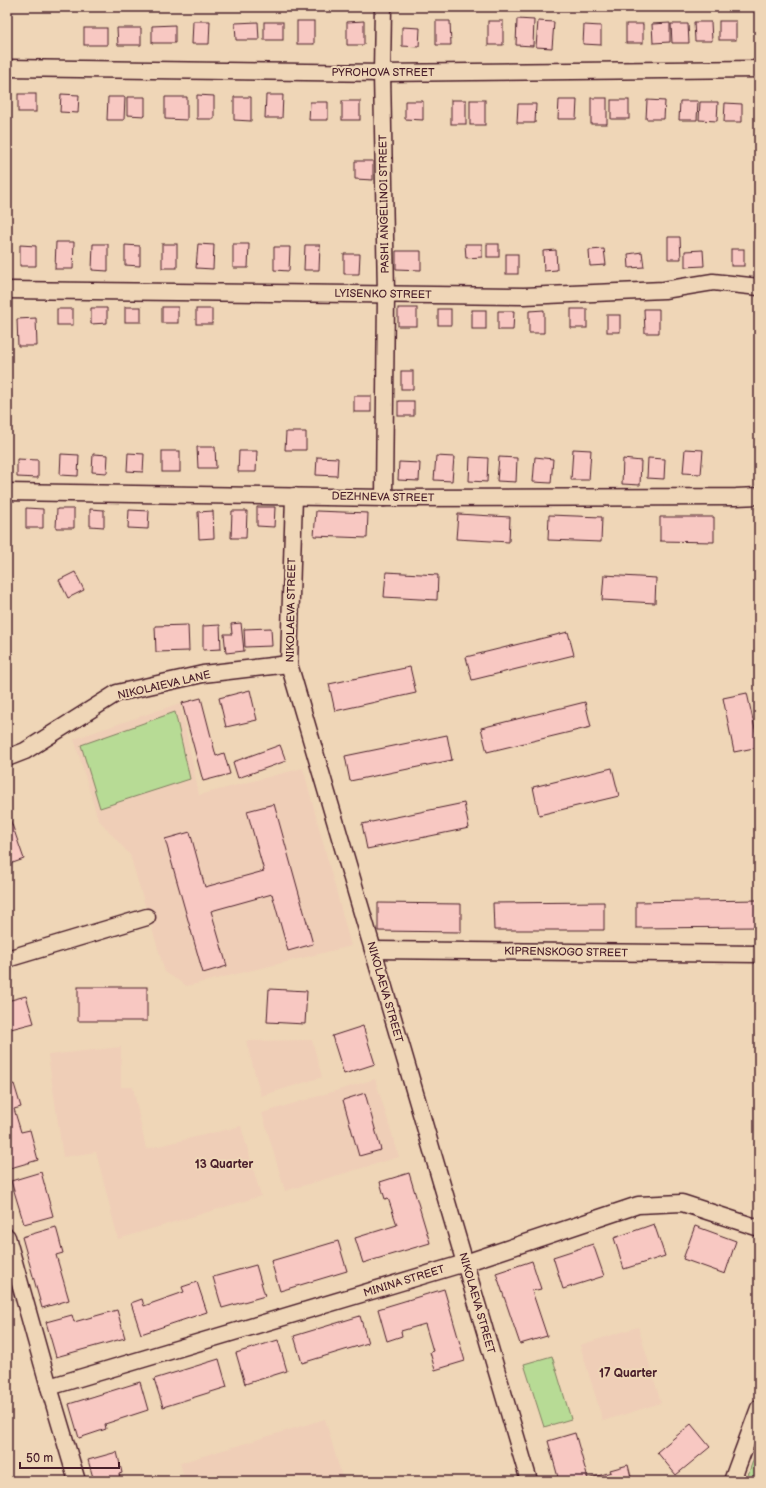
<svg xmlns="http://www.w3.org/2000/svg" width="766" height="1488" font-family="'Balsamiq Sans',sans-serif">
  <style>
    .built { fill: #efceb7 }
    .green { fill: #b7db95; stroke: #807d60 }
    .building { fill: #f8c8c2; stroke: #4a1f2b }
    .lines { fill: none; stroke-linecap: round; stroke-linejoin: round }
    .street-casing { stroke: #4a1f2b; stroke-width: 19 }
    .street { stroke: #efd6b7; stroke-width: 16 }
    .labels { text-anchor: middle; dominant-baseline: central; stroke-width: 4; stroke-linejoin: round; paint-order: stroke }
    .street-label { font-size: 11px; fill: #4a1f2b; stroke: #efd6b7 }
    .neighbourhood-label { font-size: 12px; font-weight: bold; fill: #4a1f2b; stroke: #efd6b7 }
  </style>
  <rect width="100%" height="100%" fill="#efd6b7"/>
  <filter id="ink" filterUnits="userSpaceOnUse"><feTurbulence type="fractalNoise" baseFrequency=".025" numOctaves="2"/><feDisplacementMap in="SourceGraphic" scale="8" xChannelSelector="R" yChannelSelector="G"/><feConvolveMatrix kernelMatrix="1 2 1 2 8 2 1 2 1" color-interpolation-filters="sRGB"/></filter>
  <g filter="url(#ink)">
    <g class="built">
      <polygon points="180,703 199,795 303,768 351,946 187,986 165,972 130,855 98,819 74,739"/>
      <polygon points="312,1040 322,1077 261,1096 246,1041"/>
      <polygon points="121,1047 121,1087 133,1087 146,1149 241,1126 261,1196 118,1239 96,1152 63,1157 48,1055"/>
      <polygon points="375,1079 399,1157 285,1191 262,1113"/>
      <polygon points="638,1327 661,1403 603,1421 580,1345"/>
      <polygon points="325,1419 343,1481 185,1481 180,1463"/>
    </g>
    <g class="green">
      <polygon points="175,712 190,779 100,808 81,745"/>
      <polygon points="552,1356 571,1419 544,1427 524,1364"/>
      <polygon points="759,1443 759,1481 746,1481"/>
    </g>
    <g class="building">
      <polygon points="517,19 534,20 533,46 516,45"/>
      <polygon points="193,21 210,21 209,44 192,44"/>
      <rect x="297" y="21" width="17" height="23"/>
      <polygon points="364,21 364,45 347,45 347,22"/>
      <polygon points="436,21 450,21 451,45 436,45"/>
      <rect x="488" y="21" width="15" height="24"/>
      <polygon points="538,21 554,22 552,48 536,47"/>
      <rect x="719" y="21" width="17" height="19"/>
      <polygon points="258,22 259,40 236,40 235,23"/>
      <rect x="264" y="22" width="19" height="18"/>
      <polygon points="694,22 711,22 712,41 695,41"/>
      <polygon points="670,23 670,42 653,43 652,24"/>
      <rect x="626" y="24" width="17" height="19"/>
      <polygon points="671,24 688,24 689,43 672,43"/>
      <polygon points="175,25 175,43 152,43 152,26"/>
      <polygon points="584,25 601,26 601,45 583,44"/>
      <polygon points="402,27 420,28 419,47 402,46"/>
      <rect x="84" y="28" width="23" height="17"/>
      <polygon points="117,28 141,28 141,45 118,45"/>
      <rect x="18" y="94" width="18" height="18"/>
      <polygon points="61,94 79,95 78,113 60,112"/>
      <polygon points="197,95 214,96 214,119 197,119"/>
      <polygon points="266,95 283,95 282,118 265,118"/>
      <polygon points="108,97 125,97 124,120 107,120"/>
      <polygon points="127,97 145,97 145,116 127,115"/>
      <polygon points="165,97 187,97 187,120 165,119"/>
      <polygon points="234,97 251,97 251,121 234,120"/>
      <rect x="591" y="98" width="16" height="26"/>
      <rect x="451" y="100" width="15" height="24"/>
      <rect x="470" y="100" width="15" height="25"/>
      <polygon points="559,100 577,100 576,119 558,119"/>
      <rect x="611" y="100" width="18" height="19"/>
      <polygon points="647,100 665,101 664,119 646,119"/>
      <rect x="342" y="101" width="18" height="19"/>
      <polygon points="405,101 423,101 423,120 405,119"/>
      <polygon points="680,101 698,101 697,120 679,120"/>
      <polygon points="310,102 328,102 328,120 309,120"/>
      <polygon points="700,102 718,102 717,121 699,120"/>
      <polygon points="725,103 742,104 742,122 724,122"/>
      <polygon points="518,104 536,104 535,123 517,123"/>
      <polygon points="355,161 373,161 373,180 355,179"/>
      <polygon points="668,237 680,237 681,259 668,259"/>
      <polygon points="56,242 74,242 73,269 55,269"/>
      <polygon points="93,244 108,244 108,271 92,270"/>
      <rect x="162" y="244" width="15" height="24"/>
      <polygon points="198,244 214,245 213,269 196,268"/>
      <polygon points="233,244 249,244 248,268 233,268"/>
      <polygon points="465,244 482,244 482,257 466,258"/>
      <rect x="487" y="244" width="12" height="13"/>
      <polygon points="20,245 36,246 36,266 20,266"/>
      <polygon points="125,245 140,246 140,266 125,265"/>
      <polygon points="305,245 320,245 319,270 304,270"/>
      <polygon points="274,247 290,247 289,271 274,270"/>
      <polygon points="604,249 606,265 590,266 589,250"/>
      <rect x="731" y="249" width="13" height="17"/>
      <polygon points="556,250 557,270 544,271 543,251"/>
      <polygon points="703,250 704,266 685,267 685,251"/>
      <polygon points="396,251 421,251 421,270 396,269"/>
      <polygon points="642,252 644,267 629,268 628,254"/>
      <polygon points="344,254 360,254 359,274 344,274"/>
      <rect x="506" y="254" width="12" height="20"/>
      <rect x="125" y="307" width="16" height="15"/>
      <rect x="162" y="307" width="16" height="16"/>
      <polygon points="91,308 107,308 107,323 91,324"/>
      <rect x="398" y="308" width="19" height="18"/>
      <rect x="57" y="309" width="16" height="16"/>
      <rect x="196" y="309" width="16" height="15"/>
      <rect x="438" y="309" width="13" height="16"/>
      <rect x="571" y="309" width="16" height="19"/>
      <polygon points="644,309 659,309 659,333 645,333"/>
      <rect x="472" y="310" width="14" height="19"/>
      <polygon points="544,310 544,333 529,333 529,311"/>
      <polygon points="498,311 514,311 513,330 498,330"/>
      <rect x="607" y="315" width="13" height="17"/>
      <polygon points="36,318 37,346 18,346 17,319"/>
      <rect x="401" y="371" width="12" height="18"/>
      <rect x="354" y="396" width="17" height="16"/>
      <rect x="398" y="401" width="16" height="15"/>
      <polygon points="286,432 306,432 306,450 285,450"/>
      <polygon points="197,447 215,447 216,468 198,468"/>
      <polygon points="573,449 591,450 589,480 571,480"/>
      <polygon points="685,449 703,450 701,474 683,473"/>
      <rect x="162" y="451" width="18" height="21"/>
      <polygon points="239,451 257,451 256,472 238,472"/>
      <polygon points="128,453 144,454 143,472 127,471"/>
      <polygon points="61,454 79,455 78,476 60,475"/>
      <polygon points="93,454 108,455 107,473 92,472"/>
      <polygon points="436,456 454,457 452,481 434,480"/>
      <polygon points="317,457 338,458 337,476 316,475"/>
      <polygon points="470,457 488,458 487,482 469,481"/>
      <polygon points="499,457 517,458 516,482 497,481"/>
      <polygon points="535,457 553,459 551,483 533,482"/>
      <polygon points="648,458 665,459 664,479 647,478"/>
      <polygon points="17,459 38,460 38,478 17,477"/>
      <polygon points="623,459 641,461 640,485 622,484"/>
      <polygon points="399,462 420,463 419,481 398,480"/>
      <polygon points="257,507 275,507 274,527 257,526"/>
      <polygon points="26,508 43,509 43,528 26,528"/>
      <polygon points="57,509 74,509 74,528 56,528"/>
      <polygon points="90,509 104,510 104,527 90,526"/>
      <polygon points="129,510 149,511 148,529 128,528"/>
      <polygon points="213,511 214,538 199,539 198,512"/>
      <polygon points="232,511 247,511 246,538 231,538"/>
      <polygon points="316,511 368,513 367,538 314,536"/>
      <polygon points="458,514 510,517 509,542 456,539"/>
      <polygon points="549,515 602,517 601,542 548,540"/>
      <polygon points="660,517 714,517 714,542 660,541"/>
      <polygon points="75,572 84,590 68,598 59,580"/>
      <polygon points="386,572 438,575 437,600 384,597"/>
      <polygon points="604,575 656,578 655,603 602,600"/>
      <polygon points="241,623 244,651 226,653 224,634 232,634 231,624"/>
      <polygon points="188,625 189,651 156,652 155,626"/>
      <polygon points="220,625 221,649 203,650 203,626"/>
      <polygon points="271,628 272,646 245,647 244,629"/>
      <polygon points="568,632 574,655 472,680 466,657"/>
      <polygon points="410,667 416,693 335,711 329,684"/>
      <polygon points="250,690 257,720 226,727 219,698"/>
      <polygon points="747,693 759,747 734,752 723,698"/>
      <polygon points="201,698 216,756 224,753 230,774 203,781 182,703"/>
      <polygon points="585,702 591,727 487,752 481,728"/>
      <polygon points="447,735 452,760 350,781 345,756"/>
      <polygon points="280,745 286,761 238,778 233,762"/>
      <polygon points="612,768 619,796 539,815 533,787"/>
      <polygon points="464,803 469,828 367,849 362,824"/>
      <polygon points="274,804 313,944 288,951 272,894 211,911 227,966 203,973 165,839 190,832 205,887 264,871 247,811"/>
      <polygon points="7,810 24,859 7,865"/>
      <polygon points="759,900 759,927 636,928 636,902"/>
      <polygon points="604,902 604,930 494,930 493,903"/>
      <polygon points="378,903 461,904 461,932 378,931"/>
      <rect x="78" y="987" width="69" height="34"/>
      <polygon points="269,989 307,991 305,1024 267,1022"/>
      <polygon points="26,996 34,1023 7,1030 7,1001"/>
      <polygon points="363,1026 375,1064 344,1074 332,1036"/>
      <polygon points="14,1084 21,1107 14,1109 21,1132 30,1130 38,1160 7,1169 7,1086"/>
      <polygon points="365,1093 381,1150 359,1156 343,1100"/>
      <polygon points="41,1172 53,1216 24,1224 11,1181"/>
      <polygon points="409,1173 430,1243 363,1263 355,1238 397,1225 388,1198 385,1199 380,1182"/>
      <polygon points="654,1224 665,1256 624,1269 614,1238"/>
      <polygon points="695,1226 736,1241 725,1274 683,1259"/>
      <polygon points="56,1227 63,1253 56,1255 69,1300 42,1308 22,1237"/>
      <polygon points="338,1241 347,1271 280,1291 271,1261"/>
      <polygon points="593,1244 604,1276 563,1289 553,1257"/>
      <polygon points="532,1261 541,1289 532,1291 547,1336 520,1344 496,1273"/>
      <polygon points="256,1265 265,1296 222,1308 213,1277"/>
      <polygon points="197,1282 207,1312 141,1334 131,1303 142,1299 144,1306 184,1292 182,1287"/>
      <polygon points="444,1289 465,1361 435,1370 430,1352 433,1351 425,1324 401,1331 402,1336 387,1341 378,1309"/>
      <polygon points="117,1310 125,1338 56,1357 46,1322 72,1315 74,1322"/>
      <polygon points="360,1316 368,1343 302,1363 294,1336"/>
      <polygon points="278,1340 287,1371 245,1384 236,1353"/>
      <polygon points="219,1359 227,1387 163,1407 154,1379"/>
      <polygon points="140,1382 148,1410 105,1424 106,1429 79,1438 69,1404"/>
      <polygon points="691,1424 710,1447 676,1475 657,1452"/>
      <polygon points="575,1433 588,1479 611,1472 610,1470 628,1465 632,1481 559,1481 548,1441"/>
      <polygon points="117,1452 122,1473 119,1474 121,1481 94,1481 88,1460"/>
    </g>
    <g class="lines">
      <g class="street-casing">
        <g id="street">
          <polyline points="383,7 382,73 386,294 384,498"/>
          <polyline points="7,68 382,73 759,69"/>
          <polyline points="7,290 524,296 664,290 713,282 759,287"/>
          <polyline points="7,492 384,498 736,497 759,496"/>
          <polyline points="294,496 289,664 529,1481"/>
          <polyline points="7,758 25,751 117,693 203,674 289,664"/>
          <polyline points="373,950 759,954"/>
          <polyline points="7,959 147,917"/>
          <polyline points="7,1237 49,1387 77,1481"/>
          <polyline points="49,1387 465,1263 638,1205 682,1203 759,1228"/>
          <polyline points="732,1481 759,1408"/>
        </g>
      </g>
      <use href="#street" class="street"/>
    </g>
  </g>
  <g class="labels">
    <g class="street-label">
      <text x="383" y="72">PYROHOVA STREET</text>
      <text transform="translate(384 204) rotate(-91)">PASHI ANGELINOI STREET</text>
      <text transform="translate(383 294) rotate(1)">LYISENKO STREET</text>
      <text transform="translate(383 497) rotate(1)">DEZHNEVA STREET</text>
      <text transform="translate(291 610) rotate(-89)">NIKOLAEVA STREET</text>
      <text transform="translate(164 685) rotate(-13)">NIKOLAIEVA LANE</text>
      <text transform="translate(566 952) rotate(1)">KIPRENSKOGO STREET</text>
      <text transform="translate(385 992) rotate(74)">NIKOLAEVA STREET</text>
      <text transform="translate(404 1281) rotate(-17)">MININA STREET</text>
      <text transform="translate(477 1303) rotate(74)">NIKOLAEVA STREET</text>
    </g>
    <g class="neighbourhood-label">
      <text x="224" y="1164">13 Quarter</text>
      <text x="628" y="1373">17 Quarter</text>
    </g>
  </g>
  <rect width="766" height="1488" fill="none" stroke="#efd6b7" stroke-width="24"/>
  <rect x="12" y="12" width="742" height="1464" fill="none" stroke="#4a1f2b" stroke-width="1.5" filter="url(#ink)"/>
  <path d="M20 1462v6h99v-6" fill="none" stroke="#4a1f2b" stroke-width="2"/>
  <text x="26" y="1462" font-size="12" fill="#4a1f2b" stroke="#efd6b7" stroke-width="3" paint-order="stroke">50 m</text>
</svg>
